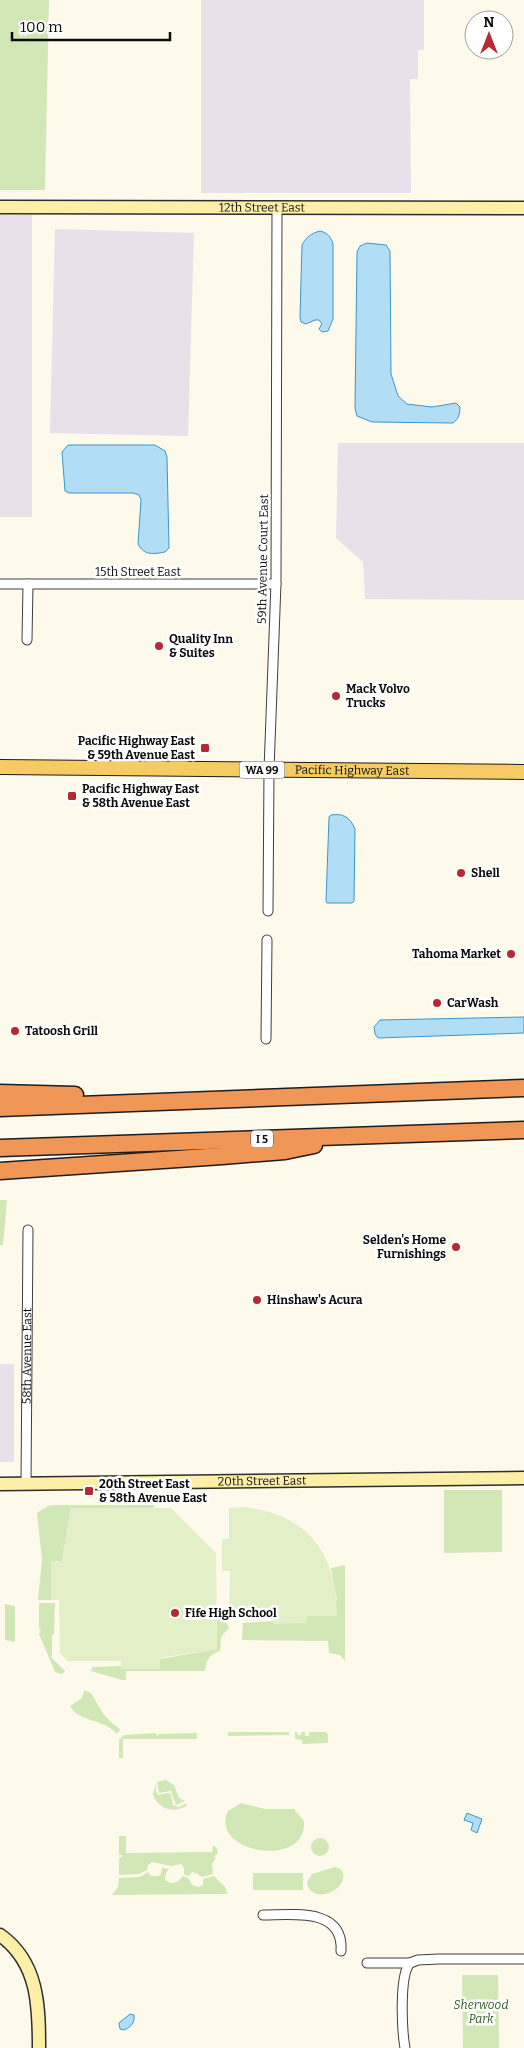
<svg xmlns="http://www.w3.org/2000/svg" width="524" height="2048" font-family="Bitter,serif">
  <style>
    .industrial { fill: #e9e0ea }
    .green { fill: #d2e7b6 }
    .pitch { fill: #e3efc7 }
    .water { fill: #b1def4; stroke: #3a97c9 }
    .lines { fill: none; stroke-linecap: round; stroke-linejoin: round }
    .street-casing { stroke: #3f3f3f; stroke-width: 11 }
    .secondary-casing { stroke: #2e2e2e; stroke-width: 15 }
    .primary-casing { stroke: #1d1d1d; stroke-width: 16 }
    .highway-casing { stroke: #1d1d1d; stroke-width: 19 }
    .street { stroke: #fff; stroke-width: 9 }
    .secondary { stroke: #fdefa7; stroke-width: 12 }
    .primary { stroke: #f5cb64; stroke-width: 14 }
    .highway { stroke: #f09657; stroke-width: 16 }
    .poi-dot { fill: #b72835; stroke: #fff; stroke-width: 2 }
    .labels { text-anchor: middle; dominant-baseline: central; stroke-width: 5; stroke-linejoin: round; paint-order: stroke }
    .shield { fill: #fff; stroke: #555; stroke-width: 1 }
    .shield-label { font-size: 11px; font-weight: bold; fill: #0c0c0c }
    .street-label { font-size: 12px; fill: #0c0c0c; stroke: #fff }
    .poi-label { font-size: 12px; font-weight: bold; fill: #0c0c0c; stroke: #fff; text-anchor: start }
    .park-label { font-size: 12px; font-style: italic; fill: #2f611e; stroke: #fff }
  </style>
  <rect width="100%" height="100%" fill="#fefaeb"/>
  <g class="industrial">
    <polygon points="201,0 424,0 424,50 418,50 418,79 410,79 411,193 201,193"/>
    <rect x="0" y="215" width="32" height="302"/>
    <polygon points="55,229 194,233 188,436 50,433"/>
    <polygon points="338,443 524,443 524,600 365,599 363,562 336,538"/>
    <rect x="0" y="1364" width="14" height="98"/>
  </g>
  <g class="green">
    <polygon points="0,0 49,0 45,190 0,190"/>
    <polygon points="0,1200 7,1200 3,1245 0,1245"/>
    <polygon points="444,1490 502,1490 502,1552 444,1553"/>
    <polygon points="54,1505 154,1505 154,1508 71,1508 62,1561 51,1562 51,1600 38,1600 42,1560 37,1513 48,1506"/>
    <polygon points="345,1565 345,1661 340,1655 329,1653 328,1641 242,1640 243,1623 274,1621 273,1623 306,1623 306,1616 337,1600 331,1568"/>
    <polygon points="39,1603 55,1603 54,1635 52,1635 52,1655 51,1657 64,1670 65,1672 61,1674 55,1672 39,1634 41,1629 39,1629"/>
    <polygon points="5,1604 15,1606 15,1642 5,1640"/>
    <path d="M217 1613 227 1623 229 1628 221 1637 220 1651C209 1654 206 1661 205 1671H126V1680H122L91 1671 92 1667 121 1666V1669H160V1659L217 1649Z"/>
    <path d="M84 1690 91 1693C102 1711 102 1716 120 1729L119 1732 116 1733C102 1718 80 1723 70 1706L82 1698Z"/>
    <polygon points="228,1732 289,1732 289,1735 228,1736"/>
    <polygon points="295,1732 297,1732 298,1735 301,1735 301,1732 305,1732 305,1736 309,1736 309,1732 326,1732 328,1735 328,1743 302,1744 302,1740 295,1739"/>
    <polygon points="156,1733 157,1736 159,1734 197,1733 197,1739 123,1739 123,1758 119,1758 119,1740 124,1735"/>
    <polygon points="166,1780 174,1785 179,1798 185,1801 176,1805 171,1791 159,1793 157,1782"/>
    <path d="M156 1783V1791L158 1795 167 1793 171 1794 173 1805 179 1807 185 1804 188 1805C175 1814 159 1810 153 1795Z"/>
    <path d="M241 1803 265 1809H294L304 1821C308 1870 208 1853 228 1811Z"/>
    <polygon points="119,1836 126,1836 126,1853 212,1852 213,1845 217,1848 218,1853 214,1857 216,1858 212,1864 213,1874 202,1877 198,1874 192,1872 189,1876 184,1874 184,1868 181,1864 171,1866 152,1862 148,1865 147,1870 139,1874 119,1875 119,1858 122,1857 122,1855 119,1855"/>
    <circle cx="320" cy="1847" r="9"/>
    <path d="M335 1867 341 1869C354 1888 310 1908 307 1882L312 1874Z"/>
    <polygon points="162,1868 169,1869 166,1873 165,1880 171,1883 177,1882 183,1876 189,1879 192,1885 199,1887 203,1885 203,1879 214,1876 226,1888 227,1894 112,1895 118,1887 119,1878 140,1877 148,1872 151,1876 159,1876 161,1874"/>
    <rect x="253" y="1873" width="50" height="17"/>
    <polygon points="462,1975 498,1975 499,2048 463,2048"/>
  </g>
  <g class="pitch">
    <path d="M244 1507C308 1514 337 1554 337 1616H307L306 1623 273 1624V1616H238L229 1608 230 1571H222V1539H229V1508Z"/>
    <polygon points="71,1508 171,1508 216,1553 217,1649 160,1658 160,1669 121,1669 121,1661 68,1661 60,1653 59,1600 51,1600 51,1561 62,1561"/>
  </g>
  <g class="water">
    <path d="M320 231C328 233 331 237 333 244V319L328 331 322 332 319 329 322 324 319 320H315L306 324 301 322 300 317 302 245C306 237 312 233 320 231Z"/>
    <path d="M367 243 386 245 390 251 391 374 398 396 407 404 432 407 456 403 460 407C460 414 459 418 453 423L372 422 357 416 355 408 357 252 360 246Z"/>
    <path d="M68 445H155L165 451 167 457 169 548 165 552C154 554 144 556 138 544L141 500 139 495 133 493H69L65 491 62 452Z"/>
    <path d="M331 815C343 813 350 817 355 829L354 901 352 903H327L326 901 329 817Z"/>
    <polygon points="524,1017 524,1033 378,1038 375,1034 374,1027 380,1020"/>
    <polygon points="467,1813 482,1819 477,1833 471,1830 473,1823 464,1820"/>
    <path d="M130 2014 134 2015C135 2023 131 2027 124 2030L120 2029 119 2023Z"/>
  </g>
  <g class="lines">
    <g class="street-casing">
      <g id="street">
        <polyline points="0,584 276,584"/>
        <polyline points="27,640 28,584"/>
        <polyline points="268,911 269,770 276,583 277,208"/>
        <polyline points="266,1039 267,940"/>
        <path id="s1" d="M26 1484 28 1230"/>
        <path d="M263 1915C292 1915 344 1907 341 1951"/>
        <polyline points="367,1963 410,1963 418,1960 439,1959 524,1959"/>
        <path d="M405 2048C402 2031 399 1975 410 1963"/>
      </g>
    </g>
    <g class="secondary-casing">
      <g id="secondary">
        <path id="s2" d="M0 207 524 208"/>
        <path id="s3" d="M0 1484 524 1478"/>
        <path d="M0 1935C38 1962 39 2005 39 2048"/>
      </g>
    </g>
    <g class="primary-casing">
      <g id="primary">
        <path id="s4" d="M0 767 524 772"/>
      </g>
    </g>
    <g class="highway-casing">
      <g id="highway">
        <polyline points="0,1093 75,1095"/>
        <polyline points="0,1108 524,1088"/>
        <polyline points="0,1148 524,1130"/>
        <polyline points="0,1171 222,1156 285,1151 314,1145"/>
      </g>
    </g>
    <use href="#street" class="street"/>
    <use href="#secondary" class="secondary"/>
    <use href="#primary" class="primary"/>
    <use href="#highway" class="highway"/>
  </g>
  <g class="poi-dot">
    <circle cx="159" cy="646" r="5"/>
    <circle cx="336" cy="696" r="5"/>
    <rect x="200" y="743" width="10" height="10" rx="2.5"/>
    <rect x="67" y="791" width="10" height="10" rx="2.5"/>
    <circle cx="461" cy="873" r="5"/>
    <circle cx="511" cy="954" r="5"/>
    <circle cx="437" cy="1003" r="5"/>
    <circle cx="15" cy="1031" r="5"/>
    <circle cx="456" cy="1247" r="5"/>
    <circle cx="257" cy="1300" r="5"/>
    <rect x="84" y="1486" width="10" height="10" rx="2.5"/>
    <circle cx="175" cy="1613" r="5"/>
  </g>
  <g class="labels">
    <g class="shield">
      <rect x="239.5" y="761.5" width="45" height="17" rx="4"/>
      <rect x="251" y="1130.5" width="22" height="17" rx="4"/>
    </g>
    <g class="shield-label">
      <text x="262" y="770">WA 99</text>
      <text x="262" y="1139">I 5</text>
    </g>
    <g class="street-label">
      <text stroke="none"><textPath href="#s2" startOffset="262">12th Street East</textPath></text>
      <text transform="translate(263 559) rotate(-89)">59th Avenue Court East</text>
      <text x="138" y="572">15th Street East</text>
      <text stroke="none"><textPath href="#s4" startOffset="352">Pacific Highway East</textPath></text>
      <text stroke="none"><textPath href="#s1" startOffset="128">58th Avenue East</textPath></text>
      <text stroke="none"><textPath href="#s3" startOffset="262">20th Street East</textPath></text>
    </g>
    <g class="poi-label">
      <text x="169" y="639">Quality Inn<tspan x="169" dy="14">&amp; Suites</tspan></text>
      <text x="346" y="689">Mack Volvo<tspan x="346" dy="14">Trucks</tspan></text>
      <text x="195" y="741" text-anchor="end">Pacific Highway East<tspan x="195" dy="14">&amp; 59th Avenue East</tspan></text>
      <text x="82" y="789">Pacific Highway East<tspan x="82" dy="14">&amp; 58th Avenue East</tspan></text>
      <text x="471" y="873">Shell</text>
      <text x="501" y="954" text-anchor="end">Tahoma Market</text>
      <text x="447" y="1003">CarWash</text>
      <text x="25" y="1031">Tatoosh Grill</text>
      <text x="446" y="1240" text-anchor="end">Selden's Home<tspan x="446" dy="14">Furnishings</tspan></text>
      <text x="267" y="1300">Hinshaw's Acura</text>
      <text x="99" y="1484">20th Street East<tspan x="99" dy="14">&amp; 58th Avenue East</tspan></text>
      <text x="185" y="1613">Fife High School</text>
    </g>
    <g class="park-label">
      <text x="481" y="2005">Sherwood<tspan x="481" dy="14">Park</tspan></text>
    </g>
  </g>
  <g transform="translate(489 35)"><circle r="24" fill="#ffffff" stroke="#9e9e9e"/>
  <path d="M0-4L9 19L0 12L-9 19Z" fill="#b72835"/>
  <text y="-8" font-size="14" font-weight="bold" text-anchor="middle" fill="#0c0c0c">N</text>
  </g>
  <path d="M12 32v8h158v-8" fill="none" stroke="#0c0c0c" stroke-width="2.5"/>
  <text x="20" y="32" font-size="15" fill="#0c0c0c" stroke="#ffffff" stroke-width="4" paint-order="stroke">100 m</text>
</svg>
